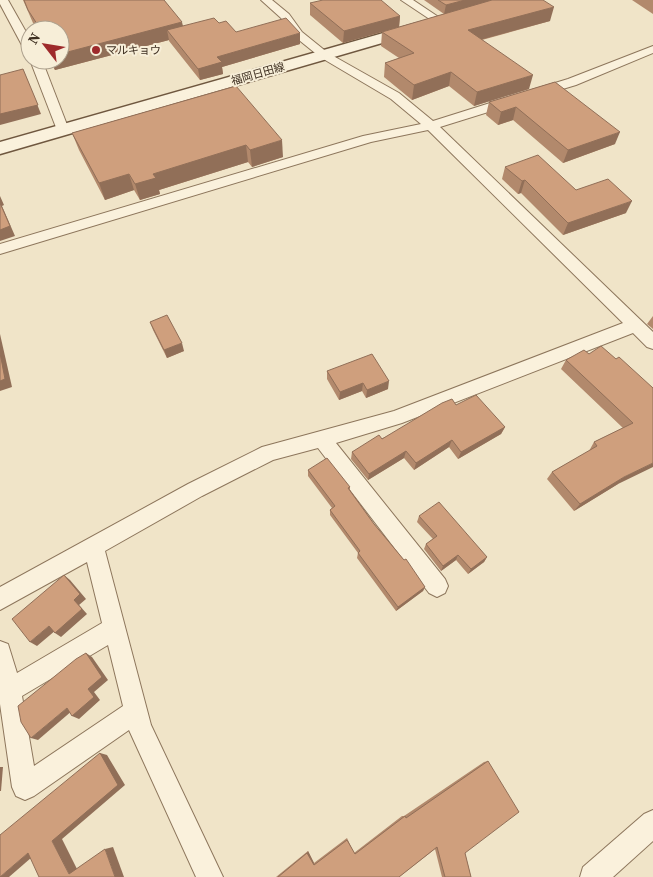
<svg xmlns="http://www.w3.org/2000/svg" width="653" height="877" font-family="'Source Serif 4','Noto Sans JP',serif">
  <style>
    .lines { fill: none; stroke-linecap: round; stroke-linejoin: round }
    .street-casing { stroke: #8d765c; stroke-width: 2 }
    .secondary-casing { stroke: #6f573f; stroke-width: 3 }
    .street { fill: #faf1dc; fill-rule: evenodd }
    .secondary { fill: #faf1dc; fill-rule: evenodd }
    .wall { fill: #b2896c }
    .shaded-wall { fill: #916f58 }
    .building { fill: #cf9f7d; stroke: #916f58 }
    .poi-dot { fill: #9e2a2b; stroke: #f7eed8; stroke-width: 2 }
    .labels { text-anchor: middle; dominant-baseline: central; stroke-width: 4; stroke-linejoin: round; paint-order: stroke }
    .far-poi-label { font-size: 11px; fill: #3d2e20; stroke: #f7eed8; text-anchor: start }
    .far-street-label { font-size: 11px; fill: #3d2e20; stroke: #f7eed8 }
  </style>
  <rect width="100%" height="100%" fill="#f0e4c8"/>
  <g class="lines">
    <g class="street-casing">
      <g id="street">
        <polygon points="0,0 8,0 30,39 30,52 24,49 0,4"/>
        <path d="M261 0H272L289 14 302 32 328 53 399 93 433 121 506 98H514L516 101 514 104 440 127 653 332V349L647 347 633 333 402 423 336 443 445 579 448 586 445 593 437 597 429 593 318 448 273 460 202 496 105 551 151 725 223 877H196L129 730 34 796 25 800 16 796 12 787 0 704V641L8 644 17 673 102 623 87 562 0 610V587L188 484 262 447 394 411 623 323 428 130 371 142 0 254V244L363 136 421 124 391 99 320 57 294 36 281 18ZM108 645 123 706 34 766 22 696Z"/>
        <polygon points="401,0 413,0 446,22 441,25 437,24"/>
        <polygon points="653,46 653,53 576,85 536,97 530,93 532,90 568,79"/>
        <polygon points="30,60 42,60 69,130 68,133 63,134 57,130"/>
        <polygon points="653,810 653,841 613,877 580,877 583,867 644,814"/>
      </g>
    </g>
    <g class="secondary-casing">
      <polygon id="secondary" points="415,24 420,26 423,29 420,32 0,154 0,142"/>
    </g>
    <use href="#street" class="street"/>
    <use href="#secondary" class="secondary"/>
  </g>
  <g class="wall">
    <polygon points="23,0 164,0 183,26 219,23 236,32 300,44 222,67 223,74 200,80 169,41 169,40 55,70 49,60 60,60 60,30 38,30 33,23"/>
    <polygon points="424,0 543,0 550,21 482,40 529,89 474,106 449,86 412,100 384,77 385,63 399,58 381,46 382,32 343,43 310,15 310,3 400,16 399,27 444,14"/>
    <polygon points="632,0 653,0 653,14"/>
    <polygon points="555,82 615,144 563,163 513,120 498,125 486,115 489,102"/>
    <polygon points="236,86 283,157 252,167 248,162 159,190 160,194 140,200 134,190 105,200 79,150 72,133"/>
    <polygon points="505,167 576,190 626,213 563,235 521,193 518,194 502,179"/>
    <polygon points="653,316 653,329 647,324"/>
    <polygon points="150,322 184,351 167,358 153,330"/>
    <polygon points="589,354 616,359 653,388 618,484 574,511 547,479 552,472 589,451 594,442 623,428 561,369 566,360"/>
    <polygon points="327,371 388,389 366,398 362,391 339,400 327,379"/>
    <polygon points="456,405 505,427 501,434 458,459 449,447 414,470 404,458 368,480 351,459 352,452"/>
    <polygon points="308,470 350,487 350,490 374,524 425,587 423,591 396,611 357,558 358,553 330,515 330,510 332,508 308,476"/>
    <polygon points="419,516 487,557 484,562 468,574 456,560 441,571 424,549 426,544 433,539 417,522"/>
    <polygon points="488,761 465,853 471,877 442,877 435,849 399,877 276,877 308,851 314,863 347,838 354,853 402,816 404,816 484,762"/>
  </g>
  <g class="shaded-wall">
    <polygon points="465,0 494,0 444,14 446,5"/>
    <polygon points="554,7 550,21 465,44 468,30"/>
    <polygon points="400,16 399,27 343,43 344,31"/>
    <polygon points="182,22 185,35 167,30 169,40 55,70 51,60 60,60 60,54"/>
    <polygon points="300,33 300,44 222,67 223,74 200,80 198,69 217,57"/>
    <polygon points="23,69 41,114 0,125 0,114"/>
    <polygon points="451,72 449,86 412,100 414,85"/>
    <polygon points="533,75 529,89 474,106 477,92"/>
    <polygon points="516,107 513,120 498,125 501,112"/>
    <polygon points="620,132 615,144 563,163 568,150"/>
    <polygon points="282,140 283,157 252,167 250,150"/>
    <polygon points="246,145 248,162 159,190 160,194 140,200 135,184 153,174"/>
    <polygon points="129,174 134,190 105,200 99,183"/>
    <polygon points="525,180 521,193 518,194 522,181"/>
    <polygon points="0,196 4,205 2,206 15,236 0,241"/>
    <polygon points="632,201 626,213 563,235 568,223"/>
    <polygon points="0,334 12,387 0,391"/>
    <polygon points="182,343 184,351 167,358 164,350"/>
    <polygon points="389,381 388,389 366,398 367,390"/>
    <polygon points="363,383 362,391 339,400 340,392"/>
    <polygon points="505,427 501,434 458,459 461,452"/>
    <polygon points="452,440 449,447 414,470 416,463"/>
    <polygon points="406,451 404,458 368,480 369,474"/>
    <polygon points="653,463 653,467 618,484 574,511 580,504 624,477"/>
    <polygon points="458,555 456,560 441,571 443,566"/>
    <polygon points="487,557 484,562 468,574 471,569"/>
    <polygon points="64,575 70,580 86,599 79,605 87,614 61,637 55,633 74,600"/>
    <polygon points="425,587 423,591 396,611 398,607"/>
    <polygon points="49,626 56,630 37,646 30,642"/>
    <polygon points="86,653 92,657 108,680 94,692 100,700 79,719 72,716 88,689"/>
    <polygon points="67,708 73,710 38,740 31,738"/>
    <polygon points="100,753 107,755 125,785 62,839 78,871 69,874 52,841"/>
    <polygon points="0,767 3,767 1,791 0,791"/>
    <polygon points="113,847 124,877 115,877 105,849"/>
    <polygon points="39,851 9,877 0,877 28,853"/>
    <polygon points="308,851 314,863 314,865 307,853"/>
  </g>
  <g class="building">
    <polygon points="24,0 164,0 182,22 60,54 60,30 41,30 28,10"/>
    <polygon points="323,0 381,0 400,16 344,31 310,3"/>
    <polygon points="438,0 465,0 446,5"/>
    <polygon points="492,0 543,0 554,7 468,30 533,75 477,92 451,72 414,85 385,63 414,53 382,32"/>
    <polygon points="214,18 219,23 226,21 236,32 286,18 300,33 217,57 222,62 198,69 167,30"/>
    <polygon points="23,69 38,105 0,114 0,75"/>
    <polygon points="555,82 620,132 568,150 516,107 501,112 489,102"/>
    <polygon points="236,86 282,140 250,150 246,145 153,174 156,178 135,184 129,174 99,183 72,133"/>
    <polygon points="538,155 576,190 608,179 632,201 568,223 525,180 522,181 505,167"/>
    <polygon points="0,203 10,226 0,230"/>
    <polygon points="167,315 182,343 164,350 150,322"/>
    <polygon points="601,346 616,359 619,357 653,388 653,463 624,477 580,504 552,472 597,446 594,442 633,423 566,360 584,350 589,354"/>
    <polygon points="0,353 5,379 0,381"/>
    <polygon points="372,354 389,381 367,390 363,383 340,392 327,371"/>
    <polygon points="476,395 505,427 461,452 452,440 416,463 406,451 369,474 352,452 379,435 382,439 442,403 452,399 456,405"/>
    <polygon points="327,458 350,487 348,488 374,524 404,560 406,559 425,587 398,607 358,553 360,551 330,510 335,506 308,470"/>
    <polygon points="439,502 487,557 471,569 458,555 443,566 426,544 437,536 419,516"/>
    <polygon points="64,575 80,594 74,600 82,609 55,633 49,626 30,642 12,619"/>
    <polygon points="86,653 102,677 88,689 94,697 72,716 67,708 31,738 21,722 18,706 76,659"/>
    <polygon points="100,753 118,785 52,841 69,874 105,849 115,877 39,877 28,853 0,877 0,835"/>
    <polygon points="488,761 519,812 465,853 471,877 445,877 437,847 399,877 278,877 307,853 314,865 347,840 355,854 405,816 406,818"/>
  </g>
  <circle class="poi-dot" cx="96" cy="50" r="5"/>
  <g class="labels">
    <g class="far-poi-label">
      <text x="106" y="50">マルキョウ</text>
    </g>
    <g class="far-street-label">
      <text transform="translate(258 74) rotate(-16)">福岡日田線</text>
    </g>
  </g>
  <g transform="translate(45 45) rotate(301)"><circle r="24" fill="#f7eed8" stroke="#ada18e"/>
  <path d="M0-4L9 19L0 12L-9 19Z" fill="#9e2a2b"/>
  <text y="-8" font-size="14" font-weight="bold" text-anchor="middle" fill="#3d2e20">N</text>
  </g>
</svg>
